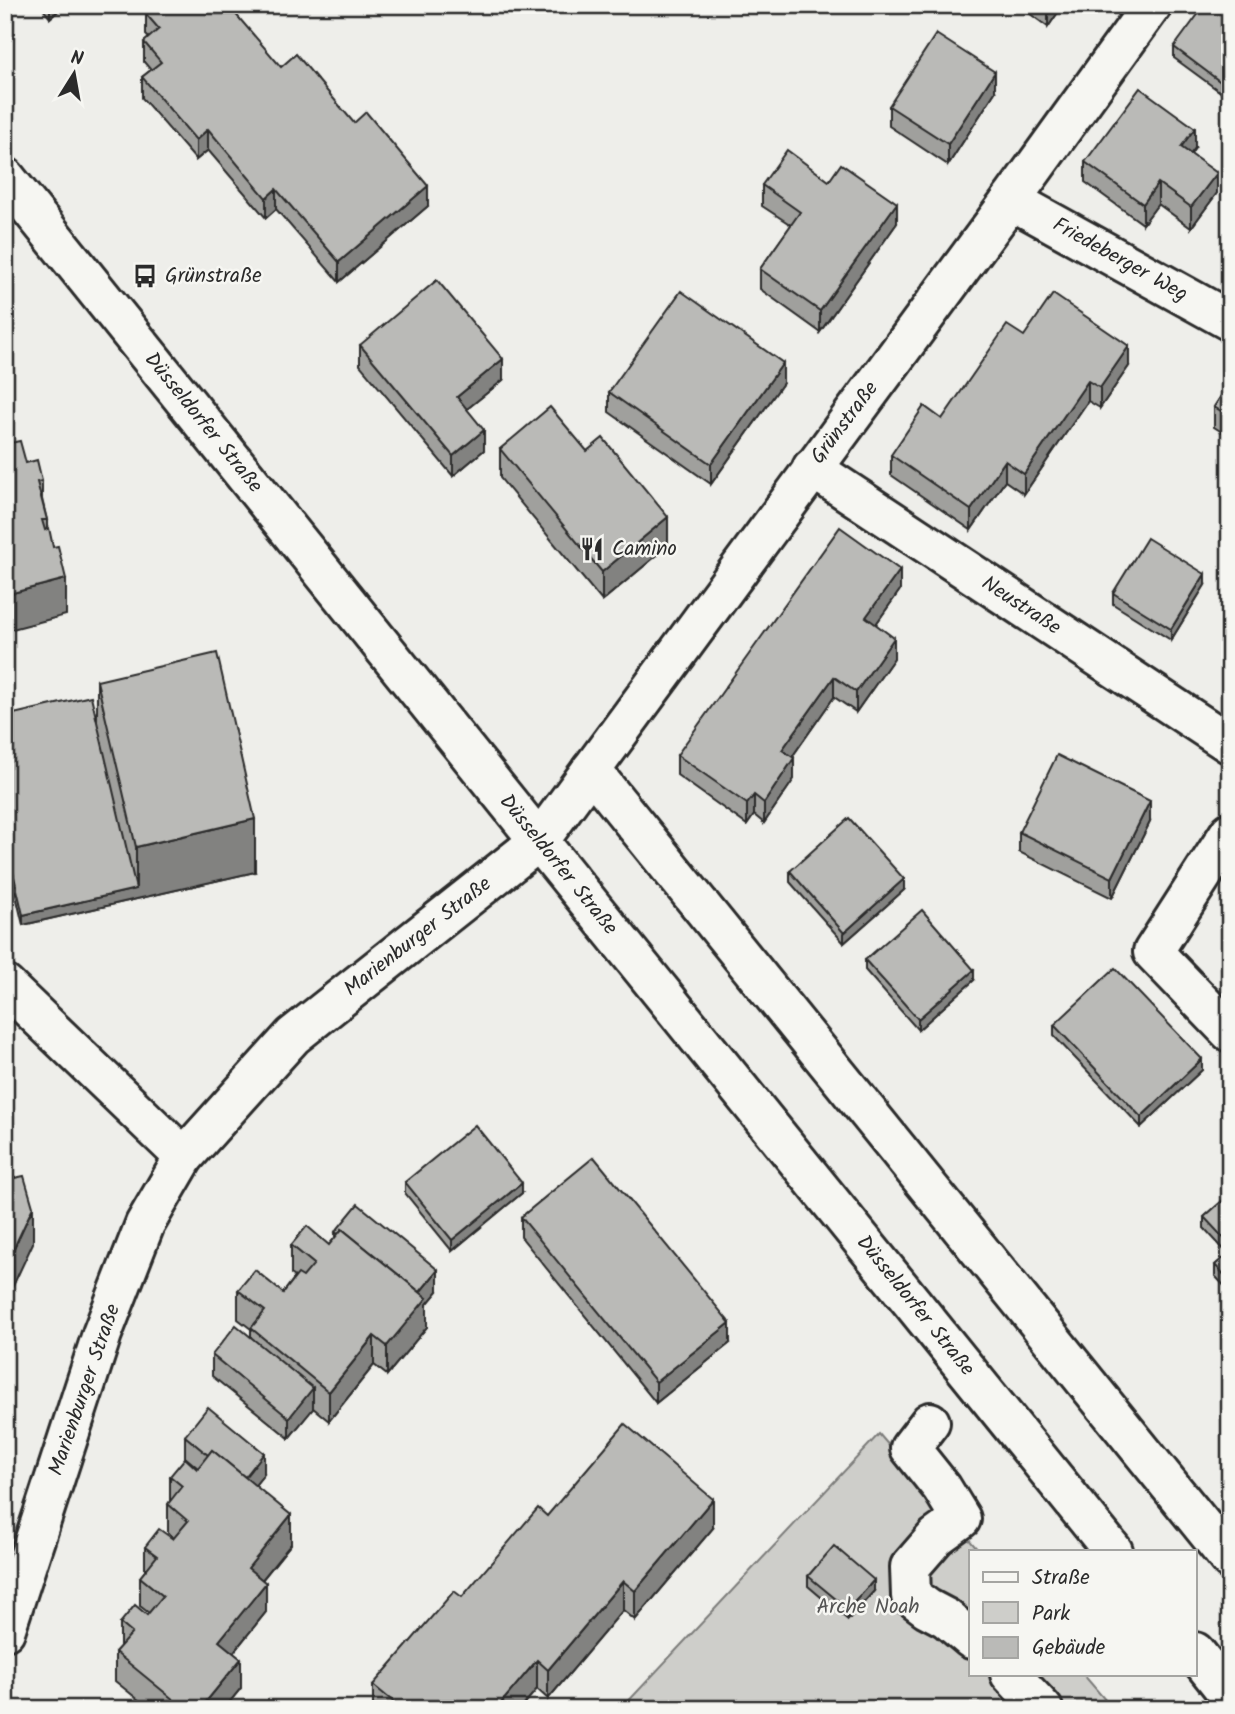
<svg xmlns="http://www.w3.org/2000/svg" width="1235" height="1714" font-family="Kalam,sans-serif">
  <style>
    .green { fill: #cececa; stroke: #7c7c7a; stroke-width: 2 }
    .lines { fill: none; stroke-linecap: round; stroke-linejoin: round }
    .minor-casing { stroke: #2b2b2b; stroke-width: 44 }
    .major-casing { stroke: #2b2b2b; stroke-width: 44 }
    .minor { stroke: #f6f6f2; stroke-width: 38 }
    .major { stroke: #f6f6f2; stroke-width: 38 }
    .wall { fill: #a0a09d; stroke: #2b2b2b; stroke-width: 2 }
    .shaded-wall { fill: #828280; stroke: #2b2b2b; stroke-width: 2 }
    .building { fill: #babab7; stroke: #2b2b2b; stroke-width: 2 }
    .labels { text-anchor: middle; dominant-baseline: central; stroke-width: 5; stroke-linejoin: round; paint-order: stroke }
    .street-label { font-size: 21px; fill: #2b2b2b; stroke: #f6f6f2 }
    .poi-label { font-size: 21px; fill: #2b2b2b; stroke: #f6f6f2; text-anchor: start }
    .park-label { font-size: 21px; fill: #545453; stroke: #f6f6f2 }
  </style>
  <rect width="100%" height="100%" fill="#eeeeea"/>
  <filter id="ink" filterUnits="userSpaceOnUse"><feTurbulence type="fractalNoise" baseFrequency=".0143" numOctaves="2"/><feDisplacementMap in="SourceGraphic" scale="14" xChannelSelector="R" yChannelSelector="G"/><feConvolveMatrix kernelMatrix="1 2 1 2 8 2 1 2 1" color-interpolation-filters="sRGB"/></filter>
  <g filter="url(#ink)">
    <polygon class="green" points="879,1434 979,1551 971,1551 971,1674 1083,1674 1113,1709 621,1709"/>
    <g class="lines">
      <g class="minor-casing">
        <g id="minor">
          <polyline points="1011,200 1230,321"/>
          <polyline points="812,468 1230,744"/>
          <polyline points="591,770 1230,1560"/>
          <polyline points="1230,832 1153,952 1230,1032"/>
          <polyline points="5,985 184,1157"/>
          <polyline points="930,1422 910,1448 942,1488 961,1519 936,1537 910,1567 911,1596 927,1608 946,1618 971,1639"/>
          <polyline points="5,1631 102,1334 145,1224 184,1157 293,1036 539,841 1011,200 1152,5"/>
          <polyline points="1010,1674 1043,1709"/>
        </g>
      </g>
      <g class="major-casing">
        <g id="major">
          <polyline points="5,177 539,841 1113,1551"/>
          <polyline points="1195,1652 1230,1696"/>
        </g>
      </g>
      <use href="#minor" class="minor"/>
      <use href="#major" class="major"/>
    </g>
    <g class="wall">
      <polygon points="40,5 65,5 50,18"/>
      <polygon points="1018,5 1063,5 1048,27"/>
      <polygon points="1230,5 1230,99 1174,58 1174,47"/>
      <polygon points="146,14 281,67 354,123 428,206 339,282 276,209 266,218 208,150 196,160 142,98 142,77 151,70 144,62 144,42 149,38 146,35"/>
      <polygon points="995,92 948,165 889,126 889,106"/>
      <polygon points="1195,148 1191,154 1217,193 1191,228 1158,204 1143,224 1085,182 1085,162"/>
      <polygon points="829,181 897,223 820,332 760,289 760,269 791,225 762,206 762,185"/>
      <polygon points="1024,336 1129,366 1100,408 1088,401 1024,494 1005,481 971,530 891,475 891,455 942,419"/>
      <polygon points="360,345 503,380 467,409 484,450 453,476 360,365"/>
      <polygon points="1230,382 1230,437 1214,427 1214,407"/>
      <polygon points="783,383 711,484 609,412 609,392"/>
      <polygon points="500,449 587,451 668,546 602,601 500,478"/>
      <polygon points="26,463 42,481 42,499 47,520 47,529 66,615"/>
      <polygon points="1205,585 1171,640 1113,604 1113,593"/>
      <polygon points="900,590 876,624 894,658 856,712 834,697 792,757 794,779 764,823 754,815 747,825 677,775 677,755"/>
      <polygon points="1230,650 1230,673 1224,670 1224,659"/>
      <polygon points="97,681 255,872 23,925 5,849 5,716 97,722"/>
      <polygon points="1150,822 1112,898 1019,852 1019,832"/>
      <polygon points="790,871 904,890 844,943 790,882"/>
      <polygon points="865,960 974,980 918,1030 865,970"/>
      <polygon points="1054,1025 1202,1070 1141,1127 1054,1036"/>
      <polygon points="1230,1157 1230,1179 1224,1173 1224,1162"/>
      <polygon points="405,1182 522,1193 452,1251 405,1193"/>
      <polygon points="1230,1194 1230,1292 1215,1276 1215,1265 1228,1254 1204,1228 1204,1217"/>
      <polygon points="521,1217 730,1343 656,1403 521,1237"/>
      <polygon points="335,1232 438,1291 427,1304 427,1327 387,1375 374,1365 329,1421 313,1408 289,1438 212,1376 212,1355 251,1337 251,1329 238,1319 238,1290 283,1293 295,1277 291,1274 291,1245 329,1245 335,1238"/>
      <polygon points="185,1436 264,1474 255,1485 291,1544 262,1580 266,1612 233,1653 241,1688 224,1709 150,1709 115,1681 115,1652 120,1647 120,1623 147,1615 149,1613 140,1606 140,1577 145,1571 145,1547 173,1539 174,1538 168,1533 168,1504 170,1501 170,1476 198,1468 185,1457"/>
      <polygon points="547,1516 713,1528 635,1620 623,1610 548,1699 537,1689 520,1709 373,1709 373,1685"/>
      <polygon points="808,1576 874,1591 848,1620 808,1586"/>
    </g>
    <g class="shaded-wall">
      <polygon points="50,5 65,5 50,18"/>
      <polygon points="1048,5 1063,5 1048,27"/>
      <polygon points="995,72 995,92 948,165 948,144"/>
      <polygon points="1195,128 1195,148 1181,167 1181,147"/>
      <polygon points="208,129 208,150 196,160 196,140"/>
      <polygon points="1217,173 1217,193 1191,228 1191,207"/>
      <polygon points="1158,183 1158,204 1143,224 1143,204"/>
      <polygon points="428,186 428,206 339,282 339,262"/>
      <polygon points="276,189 276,209 266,218 266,198"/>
      <polygon points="897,203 897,223 820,332 820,311"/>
      <polygon points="1129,346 1129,366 1100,408 1100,388"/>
      <polygon points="503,359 503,380 457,417 457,397"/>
      <polygon points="783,363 783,383 711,484 711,464"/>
      <polygon points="1088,381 1088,401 1024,494 1024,474"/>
      <polygon points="484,430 484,450 453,476 453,456"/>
      <polygon points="1005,461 1005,481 971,530 971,510"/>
      <polygon points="668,517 668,546 602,601 602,572"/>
      <polygon points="900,570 900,590 866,638 866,617"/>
      <polygon points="1205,574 1205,585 1171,640 1171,629"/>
      <polygon points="66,579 66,615 5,631 5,595"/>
      <polygon points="894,638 894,658 856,712 856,692"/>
      <polygon points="834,677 834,697 782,771 782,750"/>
      <polygon points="794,758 794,779 764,823 764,803"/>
      <polygon points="754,795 754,815 747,825 747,804"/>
      <polygon points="1150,801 1150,822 1112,898 1112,878"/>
      <polygon points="255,819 255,872 23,925 23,915 136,889 136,847"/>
      <polygon points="904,879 904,890 844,943 844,933"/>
      <polygon points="974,970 974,980 918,1030 918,1019"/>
      <polygon points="1202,1059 1202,1070 1141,1127 1141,1117"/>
      <polygon points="522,1183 522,1193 452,1251 452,1240"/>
      <polygon points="33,1207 33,1243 5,1303 5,1267"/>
      <polygon points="438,1270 438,1291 427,1304 427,1327 387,1375 387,1346 415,1298"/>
      <polygon points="730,1323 730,1343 656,1403 656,1382"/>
      <polygon points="374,1336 374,1365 329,1421 329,1392"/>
      <polygon points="313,1388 313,1409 289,1438 289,1418"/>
      <polygon points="264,1453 264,1474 241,1503 241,1482"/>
      <polygon points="713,1499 713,1528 635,1620 635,1591"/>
      <polygon points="291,1515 291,1544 248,1597 248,1568"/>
      <polygon points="874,1580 874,1591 848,1620 848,1609"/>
      <polygon points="623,1581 623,1610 548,1699 548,1670"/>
      <polygon points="266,1583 266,1612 219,1670 219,1641"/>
      <polygon points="241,1659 241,1688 224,1709 200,1709"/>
      <polygon points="537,1660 537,1689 520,1709 496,1709"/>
    </g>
    <g class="building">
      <polygon points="157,5 228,5 281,67 296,54 354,123 366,112 428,186 339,262 276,189 266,198 208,129 196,140 142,77 161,62 144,42 159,29 146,14"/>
      <polygon points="1205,5 1230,5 1230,89 1174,47"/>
      <polygon points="936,34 995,72 948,144 889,106"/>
      <polygon points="1140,88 1195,128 1181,147 1217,173 1191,207 1158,183 1143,204 1085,162"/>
      <polygon points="787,150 829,181 841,164 897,203 820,311 760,269 800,212 762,185"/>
      <polygon points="437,280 503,359 457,397 484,430 453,456 360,345"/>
      <polygon points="681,291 783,363 711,464 609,392"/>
      <polygon points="1053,294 1129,346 1100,388 1088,381 1024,474 1005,461 971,510 891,455 924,406 942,419 1007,325 1024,336"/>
      <polygon points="1230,382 1230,416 1214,407"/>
      <polygon points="550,407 587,451 603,438 668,517 602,572 500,449"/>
      <polygon points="20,441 26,463 37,460 42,481 37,482 47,520 42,520 45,530 49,528 53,547 58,546 66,579 5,595 5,444"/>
      <polygon points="840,527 900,570 866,617 894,638 856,692 834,677 782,750 794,758 764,803 754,795 747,804 677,755"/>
      <polygon points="1147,538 1205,574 1171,629 1113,593"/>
      <polygon points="1230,650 1230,663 1224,659"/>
      <polygon points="217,653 255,819 136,847 97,681"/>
      <polygon points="91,696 136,889 23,915 5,838 5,716"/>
      <polygon points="1057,755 1150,801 1112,878 1019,832"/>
      <polygon points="849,818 904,879 844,933 790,871"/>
      <polygon points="922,910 974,970 918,1019 865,960"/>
      <polygon points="1115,968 1202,1059 1141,1117 1054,1025"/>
      <polygon points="475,1125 522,1183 452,1240 405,1182"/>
      <polygon points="5,1149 13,1179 5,1180"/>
      <polygon points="594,1157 730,1323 656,1382 521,1217"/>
      <polygon points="1230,1157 1230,1169 1224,1162"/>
      <polygon points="24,1176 33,1207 5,1267 5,1180"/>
      <polygon points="1230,1194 1230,1245 1204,1217"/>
      <polygon points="358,1204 438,1270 420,1292 342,1229 338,1234 335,1232"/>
      <polygon points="307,1226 329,1245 342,1229 427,1298 387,1346 374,1336 329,1392 251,1328 265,1311 238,1290 255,1270 283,1293 298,1274 303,1277 314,1264 291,1245"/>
      <polygon points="1230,1252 1230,1281 1215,1265"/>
      <polygon points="236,1325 313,1388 289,1418 212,1355"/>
      <polygon points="208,1407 264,1453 245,1477 212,1450 208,1455 185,1436"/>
      <polygon points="625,1424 713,1499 635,1591 623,1581 548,1670 537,1660 496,1709 402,1709 373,1685 454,1591 462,1597 538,1508 547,1516"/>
      <polygon points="212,1450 291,1515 248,1568 266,1583 219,1641 241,1659 200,1709 185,1709 115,1652 132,1633 120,1623 135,1605 147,1615 163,1596 140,1577 157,1556 145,1547 159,1529 173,1539 188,1521 168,1504 182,1486 170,1476 185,1458 197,1469"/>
      <polygon points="834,1546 874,1580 848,1609 808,1576"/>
    </g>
  </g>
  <defs>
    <g id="bus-bare" transform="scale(1.89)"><path d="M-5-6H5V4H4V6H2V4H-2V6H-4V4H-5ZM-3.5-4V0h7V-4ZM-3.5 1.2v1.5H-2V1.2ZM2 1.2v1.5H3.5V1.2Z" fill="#2b2b2b" stroke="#f6f6f2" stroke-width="2.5" paint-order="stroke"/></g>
    <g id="restaurant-bare" transform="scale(1.89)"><path d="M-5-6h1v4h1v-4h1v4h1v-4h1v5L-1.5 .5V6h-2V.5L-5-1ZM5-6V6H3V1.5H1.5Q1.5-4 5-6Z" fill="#2b2b2b" stroke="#f6f6f2" stroke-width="2.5" paint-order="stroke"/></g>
  </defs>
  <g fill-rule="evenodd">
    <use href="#bus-bare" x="145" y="276"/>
    <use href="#restaurant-bare" x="592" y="549"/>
  </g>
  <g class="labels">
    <g class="street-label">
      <text transform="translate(1120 260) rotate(29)">Friedeberger Weg</text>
      <text transform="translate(203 423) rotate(51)">Düsseldorfer Straße</text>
      <text transform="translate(845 423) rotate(-53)">Grünstraße</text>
      <text transform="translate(1021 606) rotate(33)">Neustraße</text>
      <text transform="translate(558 865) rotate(51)">Düsseldorfer Straße</text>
      <text transform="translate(418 937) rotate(-38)">Marienburger Straße</text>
      <text transform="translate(915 1306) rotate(51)">Düsseldorfer Straße</text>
      <text transform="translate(85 1390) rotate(-71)">Marienburger Straße</text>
    </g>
    <g class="poi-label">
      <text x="165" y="276">Grünstraße</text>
      <text x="612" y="549">Camino</text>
    </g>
    <g class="park-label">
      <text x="868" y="1607">Arche Noah</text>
    </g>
  </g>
  <rect width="1235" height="1714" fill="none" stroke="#f6f6f2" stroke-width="28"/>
  <rect x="14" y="14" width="1207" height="1686" fill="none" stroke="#2b2b2b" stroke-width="2.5" filter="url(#ink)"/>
  <rect x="969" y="1550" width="228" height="126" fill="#f6f6f2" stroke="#a5a5a2" stroke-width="2"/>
  <rect x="983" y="1572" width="35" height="10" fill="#f6f6f2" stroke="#a5a5a2" stroke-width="2"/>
  <text x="1032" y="1584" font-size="21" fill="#2b2b2b">Straße</text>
  <rect x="983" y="1602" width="35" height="21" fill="#cececa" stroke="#a5a5a2" stroke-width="2"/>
  <text x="1032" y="1620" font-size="21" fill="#2b2b2b">Park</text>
  <rect x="983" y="1637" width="35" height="21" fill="#babab7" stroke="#a5a5a2" stroke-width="2"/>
  <text x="1032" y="1654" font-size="21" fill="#2b2b2b">Gebäude</text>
  <g transform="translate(74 74) rotate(11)" stroke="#f6f6f2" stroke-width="5" paint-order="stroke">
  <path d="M0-5L12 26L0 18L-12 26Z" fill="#2b2b2b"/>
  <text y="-10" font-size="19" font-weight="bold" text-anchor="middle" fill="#2b2b2b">N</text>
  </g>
</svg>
